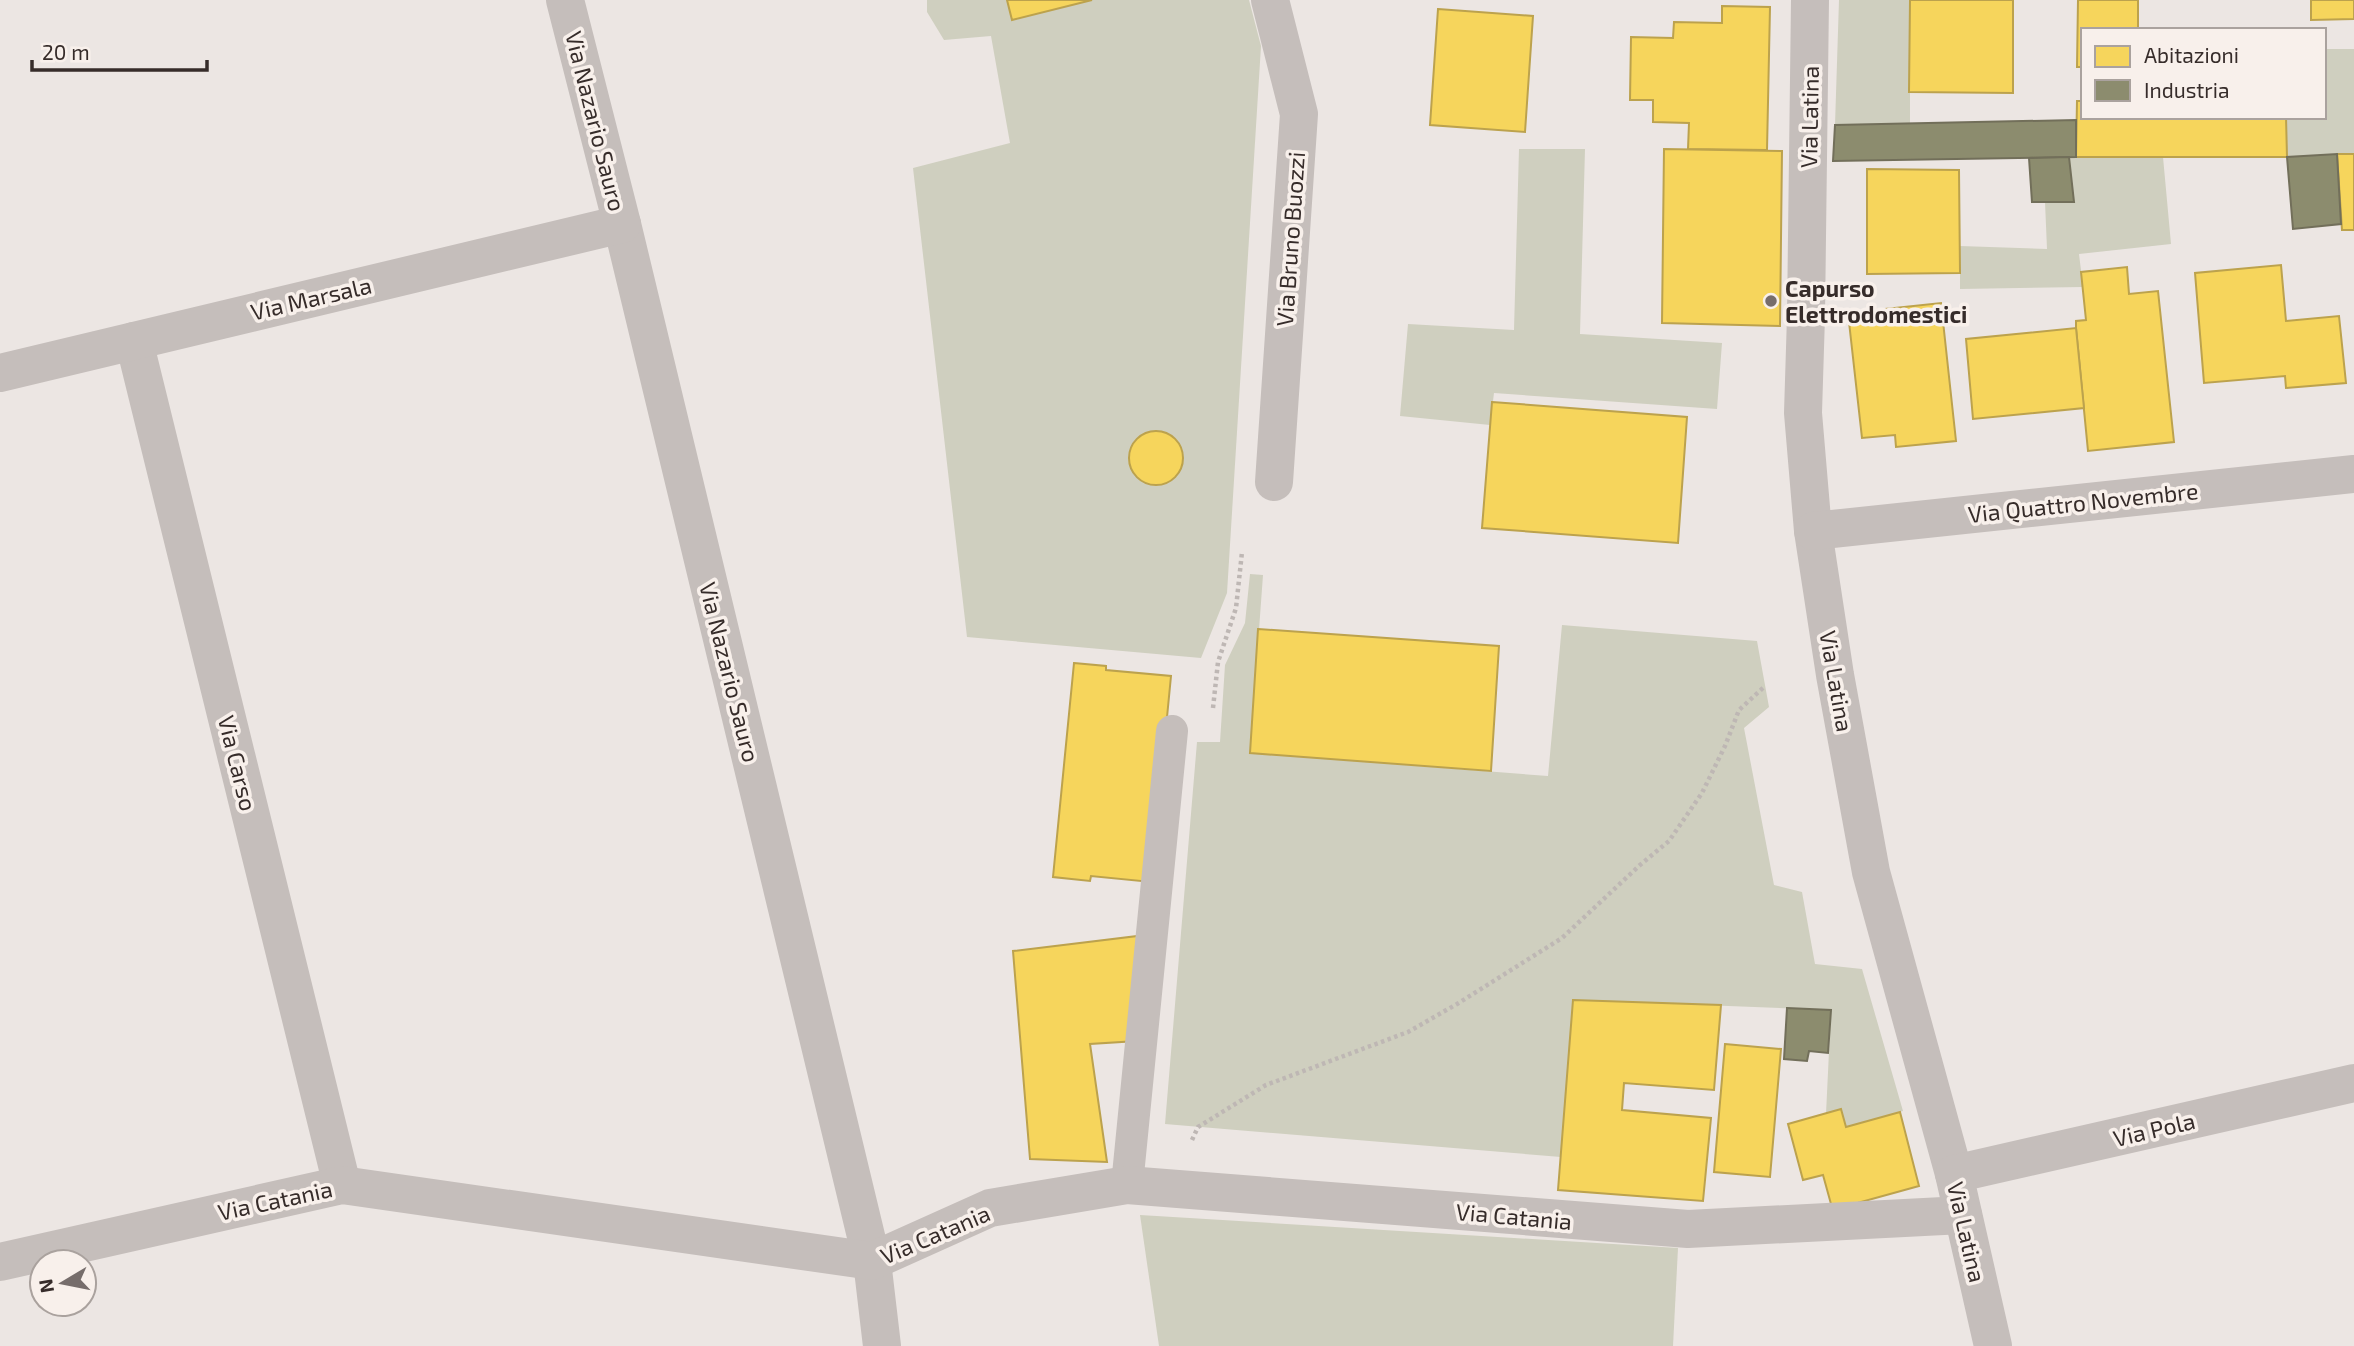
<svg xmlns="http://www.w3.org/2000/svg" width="2354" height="1346" font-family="'Exo 2',sans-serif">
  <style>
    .green { fill: #cfcfbf }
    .homes { fill: #f6d55c; stroke: #bca24d; stroke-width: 2 }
    .industry { fill: #8c8c6e; stroke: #726f5a; stroke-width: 2 }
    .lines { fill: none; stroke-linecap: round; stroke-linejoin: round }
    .path { stroke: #beb7b4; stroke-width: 4.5; stroke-dasharray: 3.5 3.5; stroke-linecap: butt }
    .lane { stroke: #c5bebb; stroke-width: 32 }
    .street { stroke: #c5bebb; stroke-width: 38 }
    .poi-dot { fill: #766d6b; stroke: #f8f0eb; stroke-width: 2.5 }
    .labels { text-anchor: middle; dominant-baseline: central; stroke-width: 7; stroke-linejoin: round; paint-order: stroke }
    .street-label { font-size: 23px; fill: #362c2a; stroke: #f8f0eb }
    .poi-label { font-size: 23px; font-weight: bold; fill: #362c2a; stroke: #f8f0eb; text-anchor: start }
  </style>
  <rect width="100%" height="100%" fill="#ece6e3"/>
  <g class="green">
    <polygon points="927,0 1007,0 1012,20 1092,0 1249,0 1261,46 1227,593 1201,658 967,637 913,168 1010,143 991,36 944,40 927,12"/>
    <polygon points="1839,0 1957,0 1910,1 1910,123 1835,125"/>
    <polygon points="2324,49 2354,49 2354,154 2287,157 2285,117 2324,117"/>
    <polygon points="1519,149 1585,149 1580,334 1722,343 1717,409 1494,393 1490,425 1400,416 1408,324 1514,330"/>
    <polygon points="2069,157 2163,157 2171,244 2079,254 2083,287 1960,289 1960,246 2047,249 2045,202 2074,202"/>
    <polygon points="1250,574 1263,575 1250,753 1548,776 1562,625 1757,641 1769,707 1744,728 1774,885 1802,892 1815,964 1862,969 1903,1111 1846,1127 1826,1114 1831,1010 1573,1000 1561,1157 1165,1124 1197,742 1220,742 1225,665 1245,623"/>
    <polygon points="1140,1215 1678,1248 1673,1346 1159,1346"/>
  </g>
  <g class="homes">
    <polygon points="1007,0 1092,0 1012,20"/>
    <polygon points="1910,0 2013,0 2013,93 1909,92"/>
    <polygon points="2078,0 2138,0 2138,30 2083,30 2083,67 2077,67"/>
    <polygon points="2311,0 2354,0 2354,19 2311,20"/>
    <polygon points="1722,6 1770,7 1767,150 1688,149 1689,123 1653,122 1653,100 1630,100 1631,37 1673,38 1674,22 1722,23"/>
    <polygon points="1438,9 1533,16 1525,132 1430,125"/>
    <polygon points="2077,101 2083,101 2083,117 2286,117 2287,157 2076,157"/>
    <polygon points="1664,149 1782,151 1780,326 1662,323"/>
    <polygon points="2337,154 2354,154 2354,230 2342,230"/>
    <polygon points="1867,169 1959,170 1960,273 1867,274"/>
    <polygon points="2281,265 2286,321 2339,316 2346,383 2286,388 2285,376 2204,383 2195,273"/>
    <polygon points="2127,267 2129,294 2158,291 2174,442 2088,451 2076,328 2076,321 2086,320 2081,272"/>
    <polygon points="1941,303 1956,441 1896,447 1895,435 1862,438 1848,313"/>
    <polygon points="2076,328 2084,408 1973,419 1966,339"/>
    <polygon points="1492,402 1687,417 1678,543 1482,528"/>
    <circle cx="1156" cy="458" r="27"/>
    <polygon points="1258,629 1499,646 1491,771 1250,753"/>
    <polygon points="1074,663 1106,666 1106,670 1171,676 1151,882 1091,876 1090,881 1053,877"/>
    <polygon points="1146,935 1137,1041 1090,1044 1107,1162 1030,1159 1013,951"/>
    <polygon points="1573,1000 1721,1005 1714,1090 1624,1083 1622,1110 1711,1118 1703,1201 1558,1190"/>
    <polygon points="1725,1044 1781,1049 1770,1177 1714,1172"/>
    <polygon points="1841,1109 1846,1127 1900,1112 1919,1186 1843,1207 1831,1204 1823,1175 1803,1180 1788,1124"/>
  </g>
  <g class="industry">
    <polygon points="2076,120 2076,157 1833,161 1835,125"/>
    <polygon points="2337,154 2341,224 2293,229 2287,157"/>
    <polygon points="2069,157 2074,202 2032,202 2029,158"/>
    <polygon points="1787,1008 1831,1010 1828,1053 1809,1051 1807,1061 1784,1059"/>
  </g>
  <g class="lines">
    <g class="path">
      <polyline points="1213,708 1218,662 1236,608 1242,552"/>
      <polyline points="1192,1140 1198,1127 1266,1085 1408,1032 1457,1004 1562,938 1640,865 1669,841 1702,793 1725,746 1739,710 1765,686"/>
    </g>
    <polyline class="lane" points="1127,1185 1172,731"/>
    <g class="street">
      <polyline points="565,0 622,224 872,1261 882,1346"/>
      <polyline points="1270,0 1299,114 1274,482"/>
      <polyline points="1810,0 1806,316 1803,413 1813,531 1835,675 1871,872 1954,1174 1993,1346"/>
      <polyline points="134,341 342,1185"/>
      <polyline points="0,373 622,224"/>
      <polyline points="1813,531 2354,474"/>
      <polyline points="1954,1174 2354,1083"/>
      <polyline points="0,1262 342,1185 872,1261 990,1208 1127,1185 1688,1229 1963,1215"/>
    </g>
  </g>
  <circle class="poi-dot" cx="1771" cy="301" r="7"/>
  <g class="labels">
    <g class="street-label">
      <text transform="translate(1809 117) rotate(-89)">Via Latina</text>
      <text transform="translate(596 121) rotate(76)">Via Nazario Sauro</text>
      <text transform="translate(1290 239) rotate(-86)">Via Bruno Buozzi</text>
      <text transform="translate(311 298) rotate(-13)">Via Marsala</text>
      <text transform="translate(2083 502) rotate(-6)">Via Quattro Novembre</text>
      <text transform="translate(730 672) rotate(76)">Via Nazario Sauro</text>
      <text transform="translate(1837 681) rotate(80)">Via Latina</text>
      <text transform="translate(238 763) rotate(76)">Via Carso</text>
      <text transform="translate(2154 1129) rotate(-13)">Via Pola</text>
      <text transform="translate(275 1200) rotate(-12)">Via Catania</text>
      <text transform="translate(1514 1216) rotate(5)">Via Catania</text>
      <text transform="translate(1967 1232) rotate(77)">Via Latina</text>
      <text transform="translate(935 1234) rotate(-23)">Via Catania</text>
    </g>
    <g class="poi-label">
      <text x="1785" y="288">Capurso<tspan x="1785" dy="26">Elettrodomestici</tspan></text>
    </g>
  </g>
  <rect x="2081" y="28" width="245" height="91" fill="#f8f0eb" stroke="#aaa29e" stroke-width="2"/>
  <rect x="2095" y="46" width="35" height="21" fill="#f6d55c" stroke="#aaa29e" stroke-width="2"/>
  <text x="2144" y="63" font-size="21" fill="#362c2a">Abitazioni</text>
  <rect x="2095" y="80" width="35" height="21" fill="#8c8c6e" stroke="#aaa29e" stroke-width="2"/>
  <text x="2144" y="98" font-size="21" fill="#362c2a">Industria</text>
  <g transform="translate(63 1283) rotate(260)"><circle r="33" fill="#f8f0eb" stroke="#aaa29e" stroke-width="2"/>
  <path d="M0-5L12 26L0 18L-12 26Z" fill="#766d6b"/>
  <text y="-10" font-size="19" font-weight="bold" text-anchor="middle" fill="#362c2a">N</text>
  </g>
  <path d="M32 60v10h175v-10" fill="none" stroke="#362c2a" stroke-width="3.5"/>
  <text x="42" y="60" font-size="21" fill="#362c2a" stroke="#f8f0eb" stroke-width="5" paint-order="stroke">20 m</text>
</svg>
